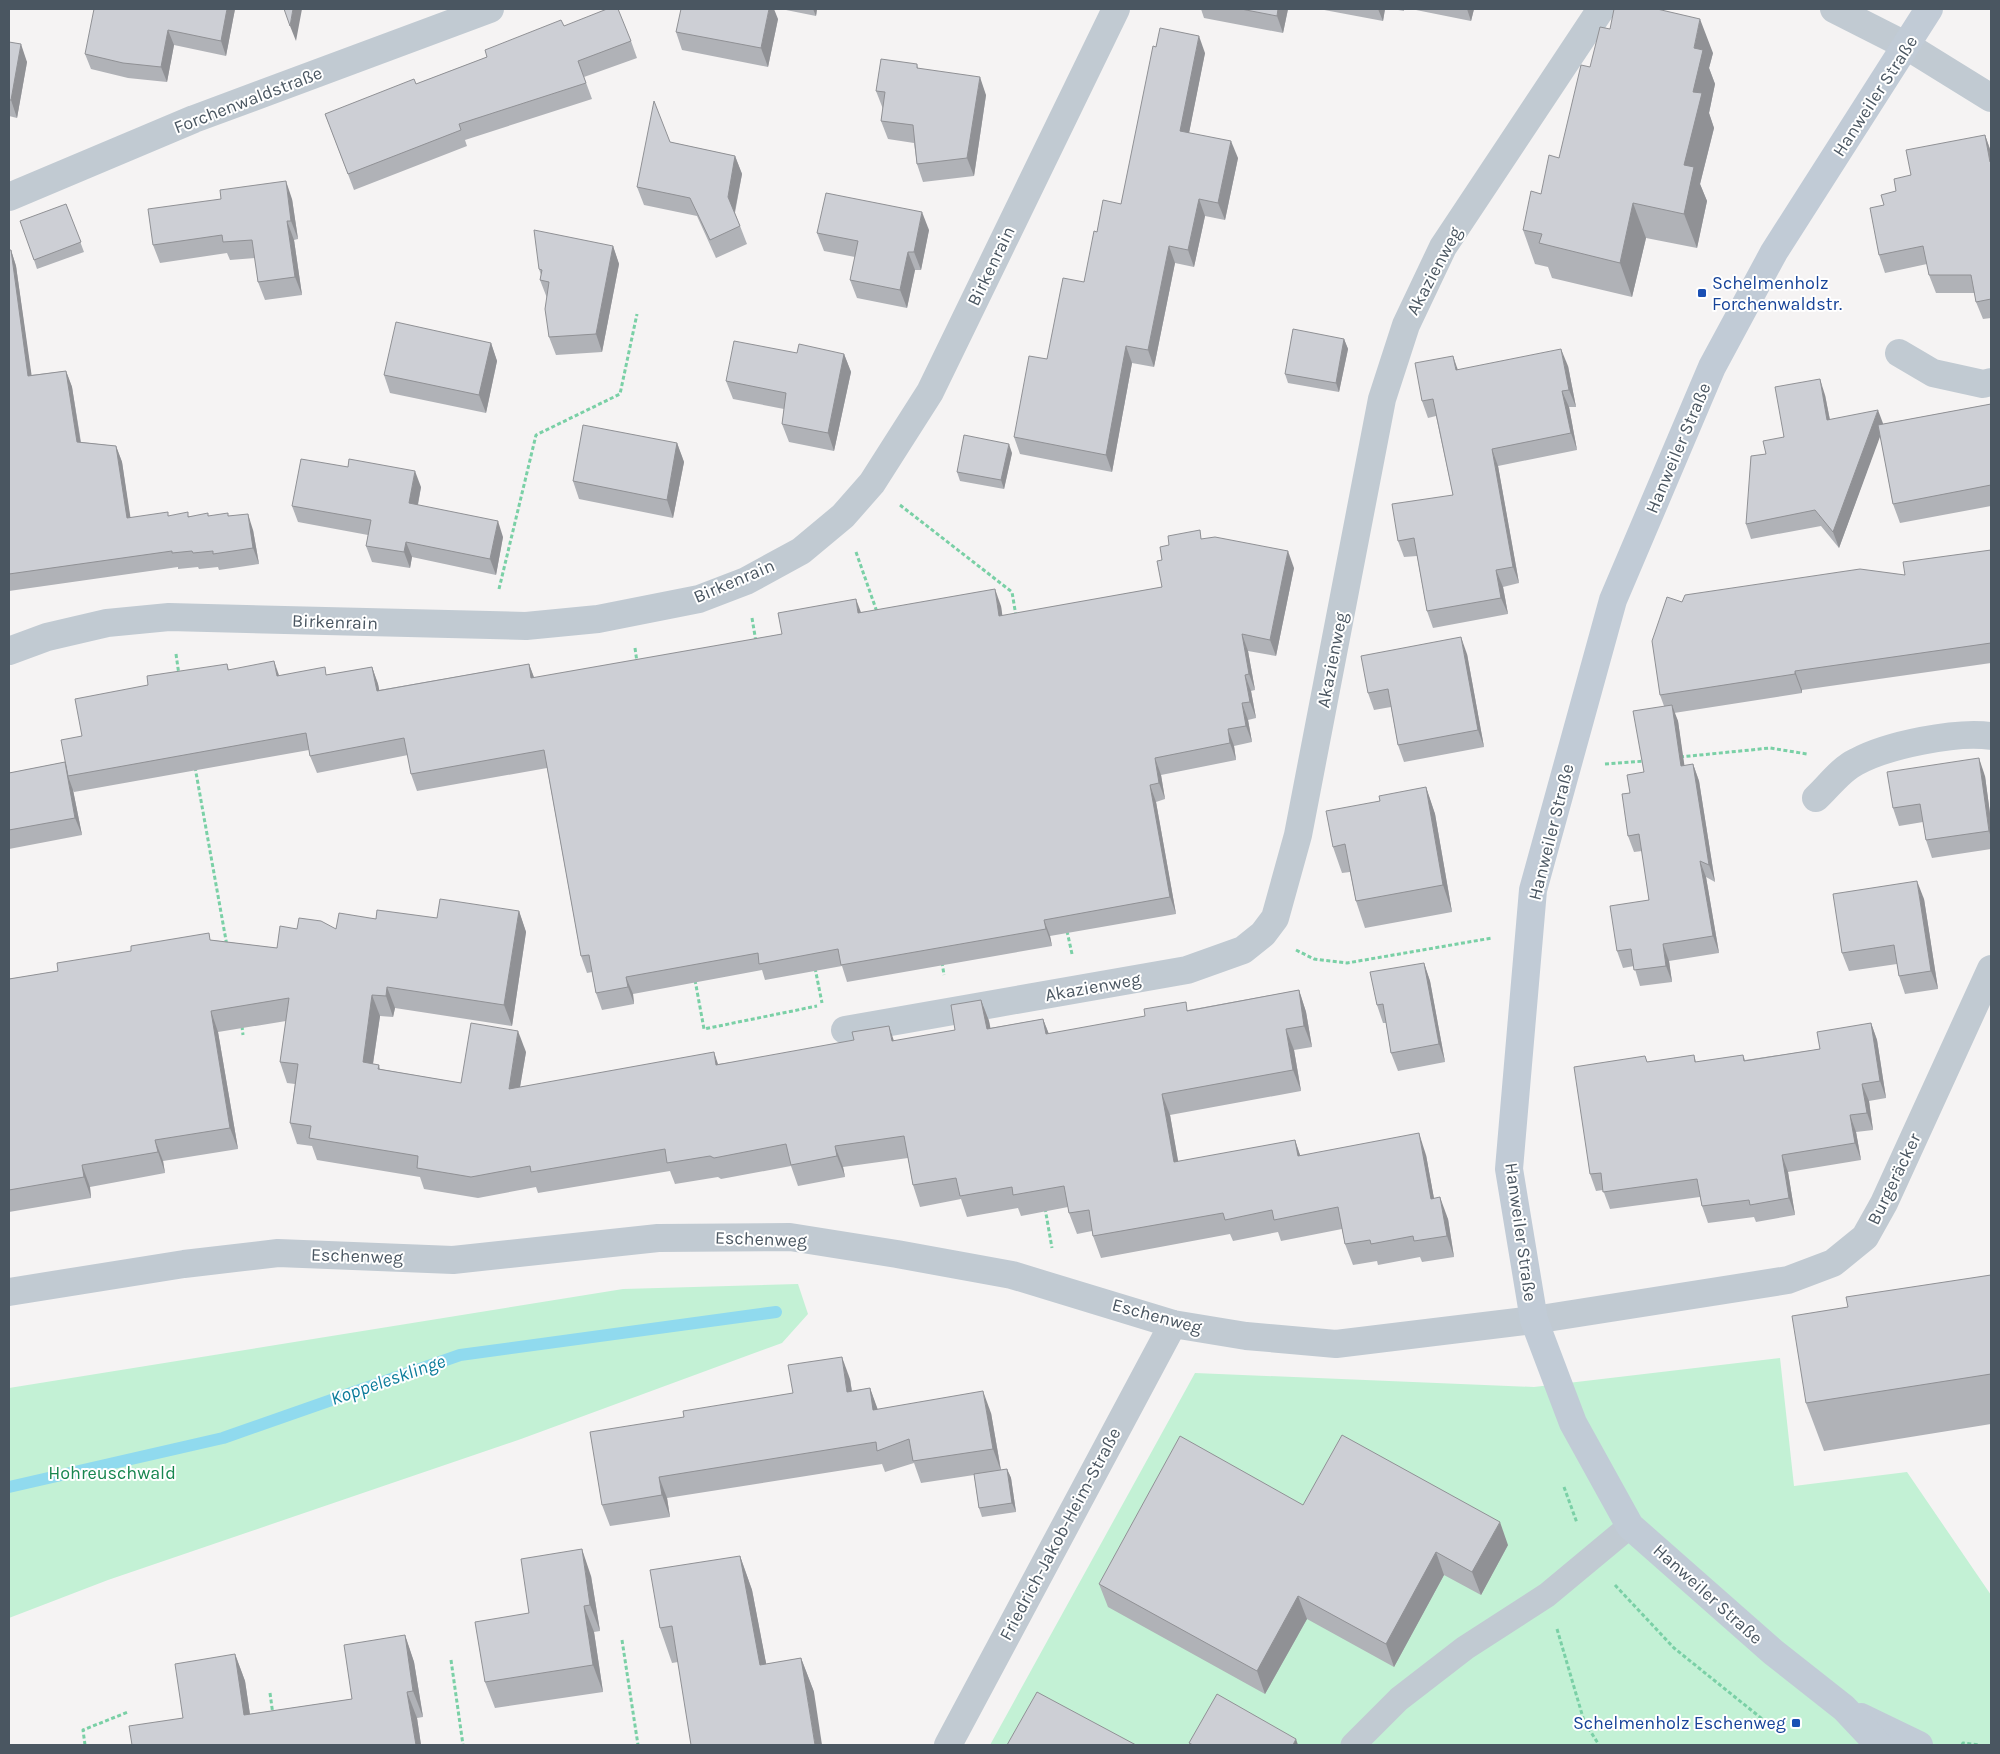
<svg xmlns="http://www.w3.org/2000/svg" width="2000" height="1754" font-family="Karla,sans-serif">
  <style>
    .green { fill: #c3f1d5 }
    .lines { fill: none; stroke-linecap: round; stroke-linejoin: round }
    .stream { stroke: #90daee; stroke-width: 12 }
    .path { stroke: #7ad0a6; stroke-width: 3; stroke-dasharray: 4 2.5; stroke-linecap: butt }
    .lane { stroke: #c1cad2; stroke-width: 25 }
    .street { stroke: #c1cad2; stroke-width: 28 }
    .secondary { stroke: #c1cbd6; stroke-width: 28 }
    .wall { fill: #b0b2b7 }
    .shaded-wall { fill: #909195 }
    .building { fill: #cdcfd5; stroke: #909195 }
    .transit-dot { fill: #1a4fb4; stroke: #fff; stroke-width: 2 }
    .labels { text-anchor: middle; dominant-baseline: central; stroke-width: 4; stroke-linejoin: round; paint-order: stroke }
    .street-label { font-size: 18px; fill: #4a5661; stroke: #fff }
    .transit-label { font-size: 18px; fill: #164399; stroke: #fff; text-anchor: start }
    .park-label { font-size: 18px; fill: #17864f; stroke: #fff }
    .water-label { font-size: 19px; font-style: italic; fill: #0c7c9b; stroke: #fff }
  </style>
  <rect width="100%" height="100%" fill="#f5f3f3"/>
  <g class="green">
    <polygon points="798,1284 808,1314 782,1343 521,1439 108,1580 9,1618 9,1388 623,1289"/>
    <polygon points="1780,1358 1794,1486 1907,1472 1991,1595 1991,1745 990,1745 1195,1373 1534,1387"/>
  </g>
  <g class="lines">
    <polyline class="stream" points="9,1487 223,1438 460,1355 776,1312"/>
    <g class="path">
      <polyline points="900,505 1012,592 1016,616"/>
      <polyline points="856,552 877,612"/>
      <polyline points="499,589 536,435 620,394 637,314"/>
      <polyline points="752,618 756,642"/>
      <polyline points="635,648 637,662"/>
      <polyline points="176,654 179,675"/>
      <polyline points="1680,757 1770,748 1807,754"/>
      <polyline points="1605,764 1646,761"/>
      <polyline points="195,767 227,946"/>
      <polyline points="1067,931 1072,954"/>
      <polyline points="1296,950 1314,959 1347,963 1492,938"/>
      <polyline points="942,962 944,975"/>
      <polyline points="815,968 822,1003"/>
      <polyline points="695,980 704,1029 817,1006"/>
      <polyline points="242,1026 243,1035"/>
      <polyline points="1045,1208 1052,1248"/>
      <polyline points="1564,1487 1577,1523"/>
      <polyline points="1615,1585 1674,1648 1771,1726"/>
      <polyline points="1557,1629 1584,1721 1599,1745"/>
      <polyline points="622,1640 638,1745"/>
      <polyline points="451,1660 463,1745"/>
      <polyline points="270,1693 273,1715"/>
      <polyline points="85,1745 83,1730 128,1712"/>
      <polyline points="1962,1745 1963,1743 1980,1745"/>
    </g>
    <polyline class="lane" points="1353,1745 1399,1699 1465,1648 1547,1595 1630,1526"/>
    <g class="street">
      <polyline points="1834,9 1907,46 1991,98"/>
      <polyline points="9,197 194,119 490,9"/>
      <polyline points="1899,353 1933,373 1983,384 1991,382"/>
      <polyline points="9,651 47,637 107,623 169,617 526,626 598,619 699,599 746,581 801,551 843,516 872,483 930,392 1116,9"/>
      <path d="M1816 798C1828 787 1841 769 1856 762 1887 745 1956 731 1991 736"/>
      <polyline points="845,1030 1187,970 1243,950 1263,934 1275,918 1298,835 1382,399 1406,325 1443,247 1601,9"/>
      <polyline points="9,1292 184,1264 278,1253 453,1260 658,1238 790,1237 897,1254 1012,1275 1173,1324 1246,1336 1336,1344 1534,1320 1788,1280 1833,1263 1865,1237 1884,1203 1991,969"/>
      <polyline points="948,1745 1173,1324"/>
    </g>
    <g class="secondary">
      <polyline points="1861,1717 1919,1745"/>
      <polyline points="1879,1745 1844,1708 1773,1652 1630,1526 1573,1423 1534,1320 1509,1169 1533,890 1613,600 1712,367 1774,252 1929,9"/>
    </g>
  </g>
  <g class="wall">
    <polygon points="235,9 226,56 174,45 167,82 128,78 91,69 85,54"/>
    <polygon points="781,9 817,9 816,16"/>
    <polygon points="1201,9 1288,9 1283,33 1204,18"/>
    <polygon points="1319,9 1385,9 1383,21"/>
    <polygon points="1392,9 1404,9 1404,11"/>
    <polygon points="1411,9 1474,9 1471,21"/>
    <polygon points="778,19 768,67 682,50 676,32"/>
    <polygon points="564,26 631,41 637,58 584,77 592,99 465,140 467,146 354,190 325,114 416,84 487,57"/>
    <polygon points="9,42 27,62 17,118 9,116"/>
    <polygon points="1156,47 1205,53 1189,133 1238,158 1225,220 1205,216 1194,267 1175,263 1154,367 1132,363 1112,472 1020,454 1014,437 1047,359 1084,282 1097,232 1121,204"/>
    <polygon points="1713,53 1709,68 1715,84 1709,113 1714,128 1700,184 1707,201 1697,248 1646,238 1632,297 1552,278 1548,267 1535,264 1523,230 1559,158 1590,67"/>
    <polygon points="917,64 918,68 986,95 974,176 923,182 917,164 914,143 888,139 881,121 883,109 876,91"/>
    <polygon points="1985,135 1991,152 1991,318 1983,319 1976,302 1975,293 1936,293 1929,275 1927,264 1885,273 1879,255 1884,205 1911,175"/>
    <polygon points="670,142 735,156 742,174 735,213 747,244 716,258 697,216 644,205 637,187"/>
    <polygon points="292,199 298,239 294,240 302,295 265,300 258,282 255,258 230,260 227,253 160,263 153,245"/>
    <polygon points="66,204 84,252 37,269 34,260"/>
    <polygon points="929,230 921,270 915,270 907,308 857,298 850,280 855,257 824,251 817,233"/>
    <polygon points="613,246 619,264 602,352 556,355 549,337 547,298 540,280 541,275 539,269"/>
    <polygon points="9,250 11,250 16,266 31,375 66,371 72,387 81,442 116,446 122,462 130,518 169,516 229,516 253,530 259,564 219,570 218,567 199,569 198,567 178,569 178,567 9,591"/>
    <polygon points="1344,339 1348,349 1339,392 1288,383 1285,374"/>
    <polygon points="491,343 497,361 486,413 390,393 384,375"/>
    <polygon points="797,353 844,354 851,372 834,451 789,442 782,424 784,409 733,399 726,381"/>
    <polygon points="1568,366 1576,407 1569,407 1577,450 1498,466 1519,583 1503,587 1508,614 1433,628 1427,611 1417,556 1404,557 1398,541 1453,495 1436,416 1428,418 1422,401 1458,370"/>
    <polygon points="1825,395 1830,420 1883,424 1991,404 1991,506 1900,523 1893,504 1880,435 1839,548 1821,526 1751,539 1746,524 1766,454 1784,437"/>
    <polygon points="677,443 684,462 673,518 579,499 573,481"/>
    <polygon points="1012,453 1004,489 960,481 957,472"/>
    <polygon points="421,487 418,505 503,537 496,575 412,557 410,568 372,562 366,546 368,535 298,522 292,506"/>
    <polygon points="1203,539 1294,568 1276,656 1248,651 1255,690 1251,691 1256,718 1248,720 1252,742 1234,746 1236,760 1161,775 1165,799 1156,802 1176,914 1050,936 1052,946 847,982 842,966 765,980 762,970 633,994 634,1004 602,1010 596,993 592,972 587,973 581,956 547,768 417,791 411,774 408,755 317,773 310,756 309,750 74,792 73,790 82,835 9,849 9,773 65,762 82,736 148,685 227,664 229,670 280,676 327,675 372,667 378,684 379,690 529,664 534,678 782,634 861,612 1001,606 1002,616 1162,587 1162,560"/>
    <polygon points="1991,550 1991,663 1802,690 1802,693 1674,713 1678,721 1684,766 1693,764 1699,781 1715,882 1706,877 1719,953 1669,961 1672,982 1640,986 1634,966 1623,968 1617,951 1649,900 1642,851 1634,852 1628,836 1630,793 1644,772 1664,706 1660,695 1682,602 1905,575"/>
    <polygon points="1467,654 1484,747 1404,762 1398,745 1391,707 1374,710 1368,693"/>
    <polygon points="1985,776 1991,821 1991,849 1932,858 1926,840 1923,822 1899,826 1893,808"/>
    <polygon points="1426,787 1435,814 1452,912 1365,928 1356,901 1350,872 1342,873 1333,847 1380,801"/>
    <polygon points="1924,899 1938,989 1905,994 1899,976 1897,964 1849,971 1842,953"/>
    <polygon points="519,911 526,932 512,1026 395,1008 393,1017 380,1016 373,1064 379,1065 380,1069 461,1083 526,1052 520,1087 718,1064 894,1041 955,1030 981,1000 989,1021 990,1028 1043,1019 1049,1034 1188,1010 1299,990 1306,1012 1312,1047 1294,1050 1301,1091 1170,1115 1178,1162 1295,1140 1300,1155 1426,1155 1434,1199 1448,1219 1454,1257 1422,1262 1420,1257 1378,1265 1377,1261 1353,1265 1345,1244 1342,1229 1281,1241 1278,1232 1233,1241 1230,1234 1101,1258 1093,1236 1092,1231 1077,1234 1069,1213 1068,1207 1021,1216 1018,1208 967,1217 961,1199 920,1207 913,1185 908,1158 843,1167 845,1177 798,1186 791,1166 721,1179 718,1177 675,1184 670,1171 538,1193 536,1187 478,1198 424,1189 420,1177 317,1160 312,1146 297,1144 290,1123 295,1084 287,1083 280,1062 286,1021 218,1032 238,1149 163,1161 165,1173 90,1187 91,1198 9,1212 9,979 58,971 212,940 277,948 297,929 336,929 376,919 437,918"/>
    <polygon points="1424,963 1430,981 1445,1062 1398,1071 1391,1053 1386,1023 1383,1023 1377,1005"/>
    <polygon points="1871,1023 1877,1040 1886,1098 1869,1101 1873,1130 1856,1132 1861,1160 1788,1172 1795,1215 1756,1222 1754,1217 1708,1223 1702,1206 1700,1197 1610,1209 1603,1190 1596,1191 1590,1174 1645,1056 1647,1062 1694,1055 1696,1062 1743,1055 1745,1060 1820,1049"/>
    <polygon points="1991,1275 1991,1424 1824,1451 1806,1403 1848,1307"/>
    <polygon points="850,1379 852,1391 870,1388 877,1409 991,1413 1001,1470 1007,1469 1011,1478 1016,1512 982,1517 979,1508 974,1475 921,1483 914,1463 885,1472 882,1464 667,1498 670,1517 610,1526 602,1505 684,1417 793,1393"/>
    <polygon points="1303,1505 1508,1545 1481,1595 1444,1575 1394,1667 1307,1619 1265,1694 1108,1607 1099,1584"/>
    <polygon points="740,1556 752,1590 766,1664 801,1658 814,1692 678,1662 672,1663 660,1628"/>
    <polygon points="591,1576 600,1631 594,1632 603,1692 495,1708 485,1682 529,1613"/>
    <polygon points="405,1635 414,1662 423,1717 417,1718 421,1745 132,1745 183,1718 235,1654 245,1681 250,1714 352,1699"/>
  </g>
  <g class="shaded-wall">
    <polygon points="227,9 235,9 226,56 221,41"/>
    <polygon points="293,9 302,9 296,41 290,26"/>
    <polygon points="769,9 774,9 778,19 768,67 761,48"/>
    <polygon points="813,9 817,9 816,16"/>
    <polygon points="1278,9 1288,9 1283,33 1277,16"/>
    <polygon points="1378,9 1385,9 1383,21"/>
    <polygon points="1467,9 1474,9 1471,21"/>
    <polygon points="1700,19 1713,53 1709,68 1715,84 1709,113 1714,128 1700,184 1707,201 1697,248 1684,214 1684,165 1693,92 1694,48"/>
    <polygon points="168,30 174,45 167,82 161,67"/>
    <polygon points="1199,36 1205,53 1186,148 1180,131"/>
    <polygon points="21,44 27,62 17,118 11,100"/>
    <polygon points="980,77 986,95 974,176 967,158"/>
    <polygon points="1985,135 1991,152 1991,165 1990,162"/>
    <polygon points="1231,141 1238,158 1225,220 1218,203"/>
    <polygon points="735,156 742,174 734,215 728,197"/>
    <polygon points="286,181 292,199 298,239 291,221"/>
    <polygon points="1199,199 1205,216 1194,267 1188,250"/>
    <polygon points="1633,203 1646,238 1632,297 1620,263"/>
    <polygon points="922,212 929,230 921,270 914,252"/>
    <polygon points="287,221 294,240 302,295 295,277"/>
    <polygon points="613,246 619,264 602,352 596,334"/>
    <polygon points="1169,246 1175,263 1154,367 1148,350"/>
    <polygon points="11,250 16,266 34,392 28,376"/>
    <polygon points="908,252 915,270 907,308 900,290"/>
    <polygon points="1344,339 1348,349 1339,392 1336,383"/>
    <polygon points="491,343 497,361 486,413 479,395"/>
    <polygon points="1126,346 1132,363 1112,472 1106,455"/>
    <polygon points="1561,349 1568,366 1576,407 1569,390"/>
    <polygon points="844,354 851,372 834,451 828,433"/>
    <polygon points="1453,356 1459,373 1456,370"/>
    <polygon points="66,371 72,387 83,458 77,442"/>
    <polygon points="1820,379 1825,395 1833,436 1827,420"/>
    <polygon points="1562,391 1569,407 1577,450 1571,433"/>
    <polygon points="1878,410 1884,426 1839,548 1833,532"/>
    <polygon points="677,443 684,462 673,518 667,500"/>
    <polygon points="1009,444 1012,453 1004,489 1001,480"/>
    <polygon points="116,446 122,462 133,534 127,518"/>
    <polygon points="1492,449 1498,466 1519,583 1513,567"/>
    <polygon points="415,471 421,487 415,519 409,503"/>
    <polygon points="248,514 253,530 259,564 253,548"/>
    <polygon points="498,521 503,537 496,575 490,559"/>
    <polygon points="406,542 412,557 410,568 404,552"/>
    <polygon points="1288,551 1294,568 1276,656 1270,640"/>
    <polygon points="1496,570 1503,587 1508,614 1501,598"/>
    <polygon points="995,589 1001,606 1005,633 999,616"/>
    <polygon points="856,599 862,615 858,613"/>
    <polygon points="1242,634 1248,651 1255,690 1249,674"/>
    <polygon points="1461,637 1467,654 1484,747 1478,730"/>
    <polygon points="274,661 280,678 277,676"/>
    <polygon points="529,664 535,680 531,678"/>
    <polygon points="372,667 378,684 383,708 377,691"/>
    <polygon points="1795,671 1802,690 1802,693 1795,674"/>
    <polygon points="1245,675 1251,691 1256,718 1250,702"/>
    <polygon points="1242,703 1248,720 1252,742 1246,726"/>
    <polygon points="1672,705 1678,721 1687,783 1681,766"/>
    <polygon points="1228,729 1234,746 1236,760 1230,743"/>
    <polygon points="1155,758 1161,775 1165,799 1159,783"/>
    <polygon points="1979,758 1985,776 1991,821 1991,838 1989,831"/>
    <polygon points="65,762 68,776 73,790 82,835 75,818"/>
    <polygon points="1693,764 1699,781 1715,882 1709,865"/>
    <polygon points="1150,785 1156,802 1176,914 1170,897"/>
    <polygon points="1426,787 1435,814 1452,912 1443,885"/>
    <polygon points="1700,861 1706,877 1719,953 1713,936"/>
    <polygon points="1917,881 1924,899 1938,989 1931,971"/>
    <polygon points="519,911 526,932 512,1026 504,1005"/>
    <polygon points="1044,920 1050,936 1052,946 1046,929"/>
    <polygon points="1663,944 1669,961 1672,982 1666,966"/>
    <polygon points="1424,963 1430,981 1445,1062 1439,1044"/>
    <polygon points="626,977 633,994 634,1004 628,987"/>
    <polygon points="387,987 395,1008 393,1017 386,996"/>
    <polygon points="1299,990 1306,1012 1312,1047 1304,1026"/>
    <polygon points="372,995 380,1016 370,1083 363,1062"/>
    <polygon points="981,1000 989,1021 995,1050 987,1029"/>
    <polygon points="211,1011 218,1032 238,1149 230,1128"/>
    <polygon points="1043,1019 1051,1040 1046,1034"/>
    <polygon points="1871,1023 1877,1040 1886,1098 1880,1081"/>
    <polygon points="889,1026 896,1047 892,1041"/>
    <polygon points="1286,1029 1294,1050 1301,1091 1293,1070"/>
    <polygon points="518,1031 526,1052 516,1110 509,1089"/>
    <polygon points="714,1052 721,1073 716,1065"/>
    <polygon points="1862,1084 1869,1101 1873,1130 1867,1113"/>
    <polygon points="1162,1094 1170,1115 1182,1183 1174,1162"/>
    <polygon points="1850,1115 1856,1132 1861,1160 1855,1143"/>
    <polygon points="1419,1133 1426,1155 1438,1220 1431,1199"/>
    <polygon points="155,1140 163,1161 165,1173 158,1152"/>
    <polygon points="1295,1140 1302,1161 1298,1156"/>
    <polygon points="835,1146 843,1167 845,1177 837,1156"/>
    <polygon points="1782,1155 1788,1172 1795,1215 1789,1198"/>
    <polygon points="82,1165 90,1187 91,1198 84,1177"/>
    <polygon points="1440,1197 1448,1219 1454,1257 1447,1236"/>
    <polygon points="842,1357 850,1379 855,1414 847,1392"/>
    <polygon points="870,1388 878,1410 873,1410"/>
    <polygon points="983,1391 991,1413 1001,1471 993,1449"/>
    <polygon points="1007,1469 1011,1478 1016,1512 1012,1503"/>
    <polygon points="659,1477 667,1498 670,1517 662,1495"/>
    <polygon points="1500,1522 1508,1545 1481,1595 1472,1572"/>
    <polygon points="582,1549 591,1576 600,1631 590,1605"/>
    <polygon points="1436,1552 1444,1575 1394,1667 1386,1644"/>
    <polygon points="740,1556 752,1590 773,1699 760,1665"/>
    <polygon points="1298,1596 1307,1619 1265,1694 1257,1671"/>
    <polygon points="584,1606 594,1632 603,1692 593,1665"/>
    <polygon points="405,1635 414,1662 423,1717 413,1691"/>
    <polygon points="235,1654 245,1681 254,1742 244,1715"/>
    <polygon points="801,1658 814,1692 822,1745 815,1745"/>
    <polygon points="407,1692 417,1718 421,1745 416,1745"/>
    <polygon points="1296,1739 1298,1745 1293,1745"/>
  </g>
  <g class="building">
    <polygon points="94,9 227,9 221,41 168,30 161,67 123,63 85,54"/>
    <polygon points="284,9 293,9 290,26"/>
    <polygon points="607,9 618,9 631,41 578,61 586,83 459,124 461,130 348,174 325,114 414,79 416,84 487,57 485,50 561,20 564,26"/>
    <polygon points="681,9 769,9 761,48 676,32"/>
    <polygon points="1241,9 1278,9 1277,16"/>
    <polygon points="1614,9 1657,9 1700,19 1694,48 1703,50 1693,92 1702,93 1684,165 1694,167 1684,214 1633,203 1620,263 1539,243 1542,234 1523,230 1531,191 1541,194 1549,155 1559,158 1581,65 1590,67 1600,27 1610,29"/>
    <polygon points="1160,28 1199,36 1180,131 1231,141 1218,203 1199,199 1188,250 1169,246 1148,350 1126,346 1106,455 1014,437 1029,356 1047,359 1063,278 1084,282 1094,231 1097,232 1103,200 1121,204 1153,46 1156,47"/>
    <polygon points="9,42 21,44 11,100 9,100"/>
    <polygon points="881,59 917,64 917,68 980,77 967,158 917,164 913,125 881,121 885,92 876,91"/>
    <polygon points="654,101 670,142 735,156 728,197 740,226 710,240 690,198 637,187"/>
    <polygon points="1985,135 1990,162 1991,161 1991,299 1976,302 1971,275 1929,275 1923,246 1879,255 1870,208 1884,205 1881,195 1896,191 1894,179 1911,175 1906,150"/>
    <polygon points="286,181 291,221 287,221 295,277 258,282 252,240 223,242 222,235 153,245 148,209 221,199 220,190"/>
    <polygon points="826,193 922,212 914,252 908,252 900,290 850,280 858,241 817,233"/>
    <polygon points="66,204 81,242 34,260 20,221"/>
    <polygon points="534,230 613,246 596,334 549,337 545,309 549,282 540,280 542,270 539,269"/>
    <polygon points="9,250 11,250 28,376 66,371 77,442 116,446 127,518 168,512 168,516 188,512 188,517 208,513 208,516 228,513 228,516 248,514 253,548 213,554 213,551 193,553 192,551 172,553 172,551 9,574"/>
    <polygon points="396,322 491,343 479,395 384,375"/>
    <polygon points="1293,329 1344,339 1336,383 1285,374"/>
    <polygon points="734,341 797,353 799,344 844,354 828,433 782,424 786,393 726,381"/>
    <polygon points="1561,349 1569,390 1562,391 1571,433 1492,449 1513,567 1496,570 1501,598 1427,611 1414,538 1398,541 1392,504 1453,495 1433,399 1422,401 1415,363 1453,356 1456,370"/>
    <polygon points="1820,379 1827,420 1878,410 1833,532 1815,510 1746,524 1751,456 1766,454 1763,441 1784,437 1775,387"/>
    <polygon points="1991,404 1991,485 1893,504 1878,425"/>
    <polygon points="583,425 677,443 667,500 573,481"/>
    <polygon points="964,435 1009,444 1001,480 957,472"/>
    <polygon points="301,459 348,467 349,459 415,471 409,503 498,521 490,559 406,542 404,552 366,546 371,520 292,506"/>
    <polygon points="1200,530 1201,539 1215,537 1288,551 1270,640 1242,634 1249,674 1245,675 1250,702 1242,703 1246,726 1228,729 1230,743 1155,758 1159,783 1150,785 1170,897 1044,920 1046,929 841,965 838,949 759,964 758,953 626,977 628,987 596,993 589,955 581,956 544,750 411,774 404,738 310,756 306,733 68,776 61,740 82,736 75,699 148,685 147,676 227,664 228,670 274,661 277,676 325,667 326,675 372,667 377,691 529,664 531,678 782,634 778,613 856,599 858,613 995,589 999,616 1162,587 1157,561 1162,560 1160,547 1169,545 1168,536"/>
    <polygon points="1991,550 1991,643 1795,671 1795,674 1660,695 1652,641 1667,597 1682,602 1685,595 1860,569 1905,575 1903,562"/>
    <polygon points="1461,637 1478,730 1398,745 1388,689 1368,693 1361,656"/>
    <polygon points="1672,705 1681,766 1693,764 1709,865 1700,861 1713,936 1663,944 1666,966 1634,970 1631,949 1617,951 1610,906 1649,900 1639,834 1628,836 1622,794 1630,793 1627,775 1644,772 1633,711"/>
    <polygon points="1979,758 1989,831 1926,840 1920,804 1893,808 1887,772"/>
    <polygon points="65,762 75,818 9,830 9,773"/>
    <polygon points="1426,787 1443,885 1356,901 1345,844 1333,847 1326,811 1380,801 1379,796"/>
    <polygon points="1917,881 1931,971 1899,976 1894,945 1842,953 1833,894"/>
    <polygon points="440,899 519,911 504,1005 387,987 386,996 372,995 363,1062 379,1065 378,1069 461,1083 471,1023 518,1031 509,1089 714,1052 716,1065 854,1040 852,1032 889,1026 892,1041 955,1030 951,1005 981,1000 987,1029 1043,1019 1046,1034 1145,1016 1144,1009 1186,1002 1187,1011 1299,990 1304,1026 1286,1029 1293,1070 1162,1094 1174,1162 1295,1140 1298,1156 1419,1133 1431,1199 1440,1197 1447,1236 1414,1241 1413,1236 1371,1244 1370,1240 1345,1244 1338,1207 1274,1220 1272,1210 1225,1220 1223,1213 1093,1236 1089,1210 1069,1213 1064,1186 1013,1195 1012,1187 960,1196 956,1178 913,1185 904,1136 835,1146 837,1156 791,1165 786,1144 714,1158 710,1156 667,1163 665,1149 531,1172 530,1166 471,1177 417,1168 418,1156 309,1138 311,1126 290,1123 298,1064 280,1062 289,998 211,1011 230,1128 155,1140 158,1152 82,1165 84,1177 9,1190 9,979 58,971 57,963 131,951 131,946 209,933 210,940 277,948 280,926 297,929 299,918 321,921 336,929 339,913 376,919 377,910 437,918"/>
    <polygon points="1424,963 1439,1044 1391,1053 1383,1004 1377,1005 1370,972"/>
    <polygon points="1871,1023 1880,1081 1862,1084 1867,1113 1850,1115 1855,1143 1782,1155 1789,1198 1750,1205 1749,1200 1702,1206 1697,1179 1603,1192 1601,1173 1590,1174 1574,1067 1645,1056 1647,1062 1694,1055 1695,1062 1743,1055 1744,1061 1820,1049 1817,1032"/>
    <polygon points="1991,1275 1991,1374 1806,1403 1792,1316 1848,1307 1846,1297"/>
    <polygon points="842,1357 847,1392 870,1388 873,1410 983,1391 993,1449 913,1461 909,1439 877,1451 876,1442 659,1477 662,1495 602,1505 590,1432 684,1417 683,1411 793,1393 788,1365"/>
    <polygon points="1342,1435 1500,1522 1472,1572 1436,1552 1386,1644 1298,1596 1257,1671 1099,1584 1180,1436 1303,1505"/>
    <polygon points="1007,1469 1012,1503 979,1508 974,1474"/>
    <polygon points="582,1549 590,1605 584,1606 593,1665 485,1682 475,1622 529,1613 521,1559"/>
    <polygon points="740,1556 760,1665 801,1658 815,1745 691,1745 672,1626 660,1628 650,1570"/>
    <polygon points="405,1635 413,1691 407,1692 416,1745 132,1745 129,1726 183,1718 175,1664 235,1654 244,1715 352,1699 344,1645"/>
    <polygon points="1037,1692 1136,1745 1007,1745"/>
    <polygon points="1217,1694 1296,1739 1293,1745 1193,1745 1189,1743"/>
  </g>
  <g class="transit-dot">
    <rect x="1697" y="288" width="10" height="10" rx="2.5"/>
    <rect x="1791" y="1718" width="10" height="10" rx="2.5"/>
  </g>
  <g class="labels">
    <g class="street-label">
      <text transform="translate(1875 96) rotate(-57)">Hanweiler Straße</text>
      <text transform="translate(248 100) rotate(-21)">Forchenwaldstraße</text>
      <text transform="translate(991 266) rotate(-64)">Birkenrain</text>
      <text transform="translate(1434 271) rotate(-62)">Akazienweg</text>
      <text transform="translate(1678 448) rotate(-67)">Hanweiler Straße</text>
      <text transform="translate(734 581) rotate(-23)">Birkenrain</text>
      <text transform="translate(335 622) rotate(2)">Birkenrain</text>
      <text transform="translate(1332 660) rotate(-79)">Akazienweg</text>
      <text transform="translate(1551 832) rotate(-76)">Hanweiler Straße</text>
      <text transform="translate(1093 987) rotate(-10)">Akazienweg</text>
      <text transform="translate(1894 1179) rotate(-64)">Burgeräcker</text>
      <text transform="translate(1521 1232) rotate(82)">Hanweiler Straße</text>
      <text transform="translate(761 1239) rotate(2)">Eschenweg</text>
      <text transform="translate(357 1256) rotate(2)">Eschenweg</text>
      <text transform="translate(1157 1316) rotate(15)">Eschenweg</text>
      <text transform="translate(1060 1534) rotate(-62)">Friedrich-Jakob-Heim-Straße</text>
      <text transform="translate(1708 1594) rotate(42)">Hanweiler Straße</text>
    </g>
    <g class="transit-label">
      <text x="1712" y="283">Schelmenholz<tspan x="1712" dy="21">Forchenwaldstr.</tspan></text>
      <text x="1786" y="1723" text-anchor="end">Schelmenholz Eschenweg</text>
    </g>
    <g class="park-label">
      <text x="112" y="1473">Hohreuschwald</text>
    </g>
    <g class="water-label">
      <text transform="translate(388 1380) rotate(-19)">Koppelesklinge</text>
    </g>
  </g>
  <rect width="2000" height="1754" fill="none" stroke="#4a5661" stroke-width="20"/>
</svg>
